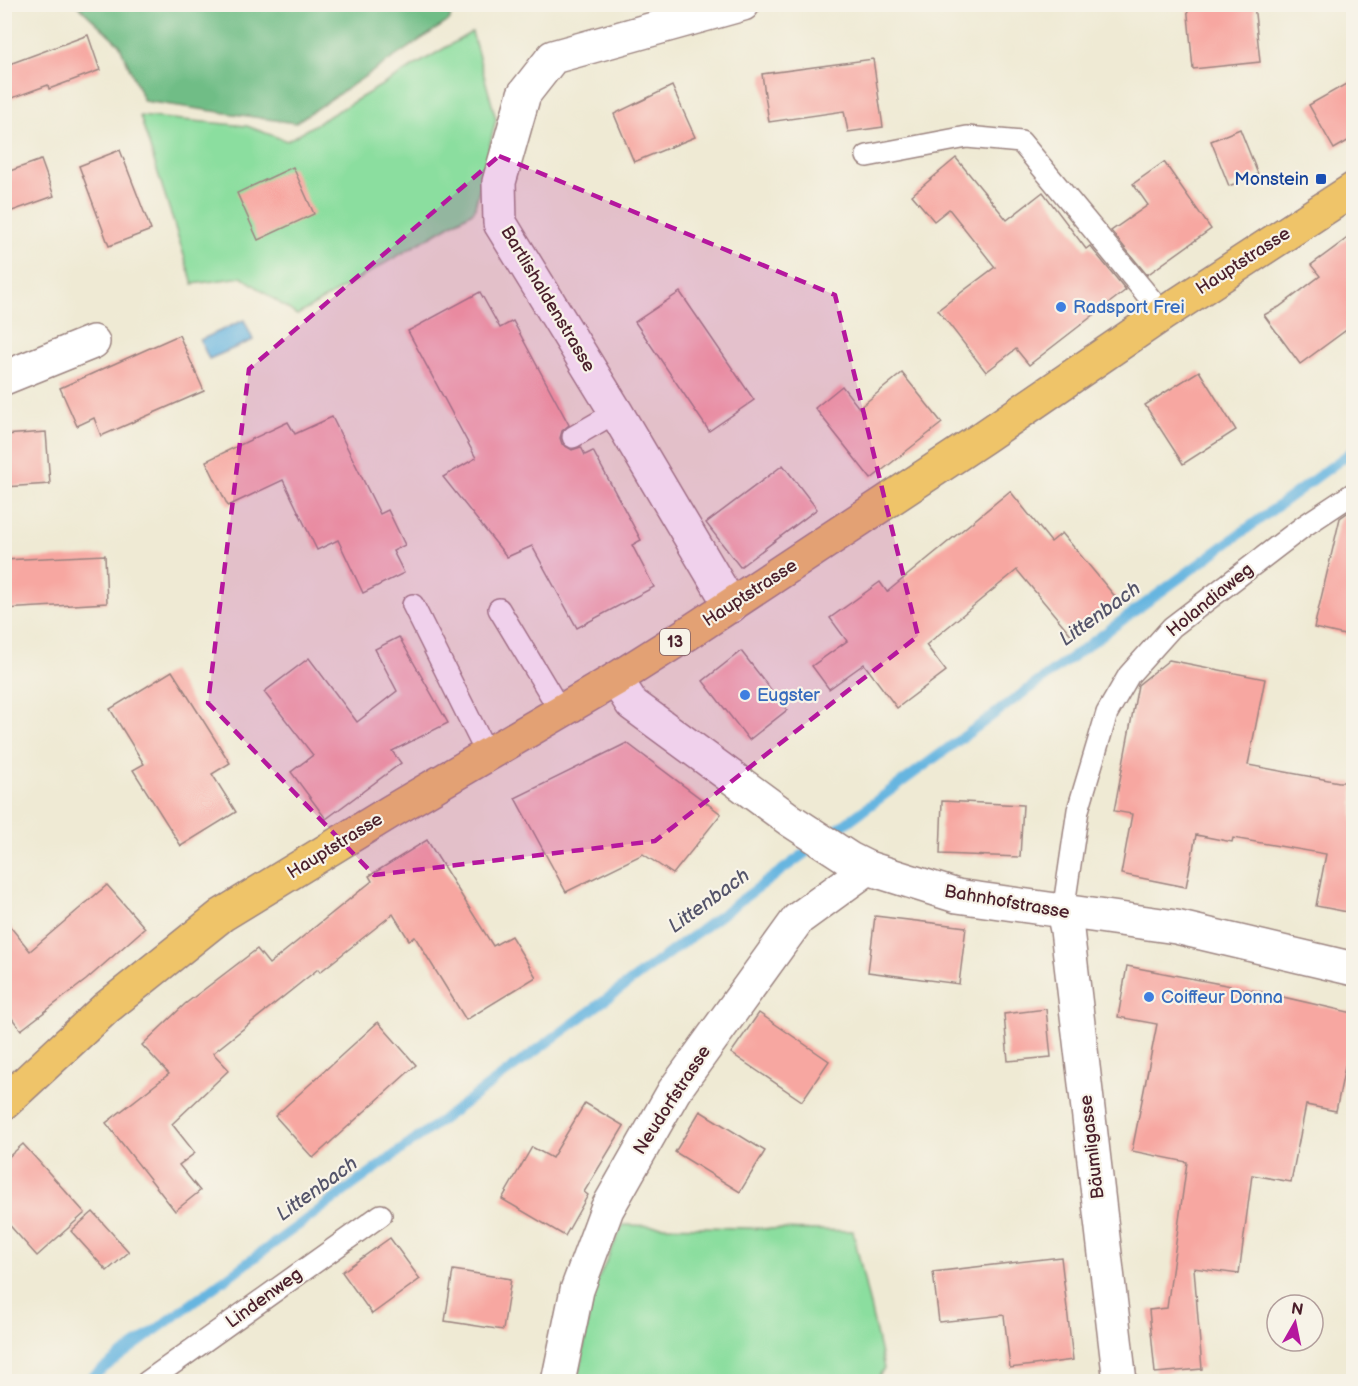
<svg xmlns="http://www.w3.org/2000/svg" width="1358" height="1386" font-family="'Balsamiq Sans',sans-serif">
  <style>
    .green { fill: #8bde9f; stroke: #6a7e65; stroke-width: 1.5 }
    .forest { fill: #70bd86; stroke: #5d6e58; stroke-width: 1.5 }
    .water { fill: #66b5e0; stroke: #586a86; stroke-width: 1.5 }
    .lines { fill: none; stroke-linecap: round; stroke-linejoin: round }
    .stream { stroke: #66b5e0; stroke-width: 10 }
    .building { fill: #f7a7a1 }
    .lane-casing { stroke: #9c8480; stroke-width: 24 }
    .street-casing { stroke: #9c8480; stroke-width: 36 }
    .primary-casing { stroke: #9c8480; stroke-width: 36 }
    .lane { stroke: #fff; stroke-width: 21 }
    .street { stroke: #fff; stroke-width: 33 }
    .primary { stroke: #efc469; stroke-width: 33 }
    .marked { fill: #b5179e; fill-opacity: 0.2; stroke: #b5179e; stroke-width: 4.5; stroke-dasharray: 12 8; stroke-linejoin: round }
    .transit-dot { fill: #1a4fb4; stroke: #f7f3e8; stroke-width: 2 }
    .shop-dot { fill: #3f7fe0; stroke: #f7f3e8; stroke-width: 2 }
    .labels { text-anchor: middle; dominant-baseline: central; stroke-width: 4.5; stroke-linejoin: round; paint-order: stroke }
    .shield { fill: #f7f3e8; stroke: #7e5f64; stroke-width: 1.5 }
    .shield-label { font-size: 16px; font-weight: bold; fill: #4a1f2b }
    .transit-label { font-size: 18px; fill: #164399; stroke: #f7f3e8; text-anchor: end }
    .street-label { font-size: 18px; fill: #4a1f2b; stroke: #f7f3e8 }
    .shop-label { font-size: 18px; fill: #366cbe; stroke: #f7f3e8; text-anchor: start }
    .water-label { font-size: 20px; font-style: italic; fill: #54546a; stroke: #f7f3e8 }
  </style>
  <rect width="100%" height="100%" fill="#f7f3e8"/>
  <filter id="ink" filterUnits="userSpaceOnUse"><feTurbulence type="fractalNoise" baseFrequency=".0167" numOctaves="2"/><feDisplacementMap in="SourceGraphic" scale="12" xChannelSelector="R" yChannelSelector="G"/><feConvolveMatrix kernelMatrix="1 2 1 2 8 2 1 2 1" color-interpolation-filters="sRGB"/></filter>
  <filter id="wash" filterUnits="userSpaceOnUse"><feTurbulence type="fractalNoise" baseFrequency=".008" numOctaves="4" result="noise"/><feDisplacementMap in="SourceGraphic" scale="24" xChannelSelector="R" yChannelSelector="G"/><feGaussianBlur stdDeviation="1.35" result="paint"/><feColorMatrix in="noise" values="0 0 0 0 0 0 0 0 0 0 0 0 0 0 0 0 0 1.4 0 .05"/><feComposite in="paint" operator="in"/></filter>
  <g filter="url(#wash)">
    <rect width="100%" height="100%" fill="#efead4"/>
    <g class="green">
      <polygon points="472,32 496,119 474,211 297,315 242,277 193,284 140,116 247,126 287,141"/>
      <polygon points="623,1225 853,1231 884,1368 876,1381 578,1382 593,1290"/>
    </g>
    <polygon class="forest" points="77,5 452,5 450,20 295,123 144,101 119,44"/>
    <polygon class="water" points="244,320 253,340 209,359 200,340"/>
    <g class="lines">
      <polyline class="stream" points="85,1382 1354,450"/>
    </g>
    <g id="blocks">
      <g class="building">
        <polygon points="1187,4 1254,4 1260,62 1193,69"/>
        <polygon points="88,35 100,70 49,89 48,85 4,101 4,66"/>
        <polygon points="873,59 883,127 848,132 844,111 769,122 762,74"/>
        <polygon points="1353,80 1353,138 1334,149 1309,105"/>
        <polygon points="672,86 695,137 634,162 614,114"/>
        <polygon points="1240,129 1258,174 1229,186 1211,141"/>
        <polygon points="120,150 151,230 109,246 79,166"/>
        <polygon points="956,158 1007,220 1043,192 1086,249 1090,246 1126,290 1029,365 1016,349 986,372 938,310 995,267 949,209 934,221 912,195"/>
        <polygon points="41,160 54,196 4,214 4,173"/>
        <polygon points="1164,162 1211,229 1147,275 1111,231 1148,205 1133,184"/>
        <polygon points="293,167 314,214 258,240 237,193"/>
        <polygon points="1353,234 1353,325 1300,364 1264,315 1279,307 1320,276 1311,265"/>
        <polygon points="480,292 500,328 513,321 569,425 562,431 560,438 562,444 572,450 581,447 585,455 593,451 641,540 632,545 654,587 577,628 532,546 507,557 443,477 476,458 408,331"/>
        <polygon points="680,292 754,400 709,431 635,322"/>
        <polygon points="179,335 204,391 101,436 94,418 77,426 60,388"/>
        <polygon points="1199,371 1236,430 1183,464 1145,405"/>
        <polygon points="902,373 942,423 871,479 815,408 842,386 859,408"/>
        <polygon points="332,417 380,514 388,510 405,545 393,551 404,573 363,593 338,540 317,550 283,480 228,506 206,461 288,422 295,434"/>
        <polygon points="46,432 50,484 4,487 4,435"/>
        <polygon points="783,465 817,509 740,567 706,523"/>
        <polygon points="1010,491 1051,542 1062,533 1118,600 1073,637 1017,570 926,645 946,671 897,708 864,664 829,689 812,666 847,641 830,618 880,582 887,592"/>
        <polygon points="1353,509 1353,637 1314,628 1340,518"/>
        <polygon points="105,555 107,603 4,609 4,560"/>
        <polygon points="399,637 448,723 392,751 401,763 326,819 291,772 313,755 264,692 309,658 357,722 397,691 375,649"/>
        <polygon points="741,651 787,710 749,740 703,681"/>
        <polygon points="1169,660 1265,679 1248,765 1339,782 1353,782 1353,913 1316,906 1326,854 1233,838 1232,842 1196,835 1186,887 1121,874 1132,814 1114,811 1138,685"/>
        <polygon points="172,671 230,763 212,774 236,812 181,846 133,770 144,764 110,709"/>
        <polygon points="627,743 721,814 673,874 643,854 566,892 515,798"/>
        <polygon points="942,801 1023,805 1020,857 940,854"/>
        <polygon points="427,840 493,946 511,936 536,977 466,1020 415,937 409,940 393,914 320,972 318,969 213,1053 229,1070 172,1124 195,1153 179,1165 200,1191 175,1211 106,1123 169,1074 142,1045 185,1004 257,949 269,964 372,881 369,876"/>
        <polygon points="107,885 145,928 86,980 21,1030 4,1008 4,919 30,951"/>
        <polygon points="875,916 966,927 959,984 868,972"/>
        <polygon points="1127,966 1257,991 1353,1013 1353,1028 1336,1111 1306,1105 1291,1182 1252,1175 1239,1274 1194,1268 1202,1369 1155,1373 1149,1310 1167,1308 1187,1162 1132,1151 1157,1024 1118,1017"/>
        <polygon points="1046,1009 1051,1057 1008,1061 1004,1014"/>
        <polygon points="759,1013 829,1061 802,1101 731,1053"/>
        <polygon points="378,1022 416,1065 313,1158 275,1116"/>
        <polygon points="585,1103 624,1126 584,1192 588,1195 565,1236 502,1199 532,1147 552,1158"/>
        <polygon points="700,1111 765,1151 740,1192 675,1152"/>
        <polygon points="23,1144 85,1213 37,1256 4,1219 4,1161"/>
        <polygon points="93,1212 129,1252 107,1271 71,1231"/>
        <polygon points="390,1238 420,1279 372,1314 342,1272"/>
        <polygon points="1061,1257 1073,1360 1010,1368 1004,1315 939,1322 933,1272"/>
        <polygon points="453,1270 511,1279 503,1330 445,1321"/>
      </g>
    </g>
  </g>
  <g filter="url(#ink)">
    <use href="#blocks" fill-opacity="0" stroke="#9c8480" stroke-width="1.5"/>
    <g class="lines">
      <g class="lane-casing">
        <g id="lane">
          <polyline points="867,156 967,137 1021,142 1163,314"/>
          <polyline points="573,437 616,412"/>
          <polyline points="413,605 488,756"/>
          <polyline points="499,609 561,712"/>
          <polyline points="1063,912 1078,810 1107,713 1129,675 1172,627 1304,526 1354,493"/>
          <polyline points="147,1382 381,1215"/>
        </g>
      </g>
      <g class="street-casing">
        <g id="street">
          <polyline points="4,378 93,342"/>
          <polyline points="731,606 616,412 500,223 499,182 524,94 553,57 743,4"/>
          <polyline points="616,679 632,704 790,820 850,859 868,868 957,896 1176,927 1354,969"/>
          <polyline points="1063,912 1067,930 1120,1382"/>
          <polyline points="558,1382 577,1290 607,1209 674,1091 798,919 868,868"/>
        </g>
      </g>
      <g class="primary-casing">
        <polyline id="primary" points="4,1103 106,1008 222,915 390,812 616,679 687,634 984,437 1163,314 1354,189"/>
      </g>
      <use href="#lane" class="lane"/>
      <use href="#street" class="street"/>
      <use href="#primary" class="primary"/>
    </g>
  </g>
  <path class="marked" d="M499 156 835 295 918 636 655 841 374 875 208 703 249 369Z"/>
  <rect class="transit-dot" x="1315" y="173" width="12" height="12" rx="3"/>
  <g class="shop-dot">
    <circle cx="1061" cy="307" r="6"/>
    <circle cx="745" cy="695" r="6"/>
    <circle cx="1149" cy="997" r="6"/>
  </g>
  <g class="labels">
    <rect class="shield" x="660" y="629" width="30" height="26" rx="4.5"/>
    <g class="shield-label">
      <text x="675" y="642">13</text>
    </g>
    <g class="transit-label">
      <text x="1309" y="179">Monstein</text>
    </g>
    <g class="street-label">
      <text transform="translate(1243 261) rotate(-33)">Hauptstrasse</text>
      <text transform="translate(548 299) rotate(59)">Bartlishaldenstrasse</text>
      <text transform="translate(750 593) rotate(-33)">Hauptstrasse</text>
      <text transform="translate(1210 600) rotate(-39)">Holandiaweg</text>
      <text transform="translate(335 846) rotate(-32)">Hauptstrasse</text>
      <text transform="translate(1007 902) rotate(10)">Bahnhofstrasse</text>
      <text transform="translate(672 1100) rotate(-57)">Neudorfstrasse</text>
      <text transform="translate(1092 1147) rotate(-97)">Bäumligasse</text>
      <text transform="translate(264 1298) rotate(-36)">Lindenweg</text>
    </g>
    <g class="shop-label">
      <text x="1073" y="307">Radsport Frei</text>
      <text x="757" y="695">Eugster</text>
      <text x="1161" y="997">Coiffeur Donna</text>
    </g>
    <g class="water-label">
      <text transform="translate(1100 614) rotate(-36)">Littenbach</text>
      <text transform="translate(709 901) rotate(-36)">Littenbach</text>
      <text transform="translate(317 1189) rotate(-36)">Littenbach</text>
    </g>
  </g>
  <rect width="1358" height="1386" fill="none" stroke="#f7f3e8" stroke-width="24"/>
  <g transform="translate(1295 1323) rotate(9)"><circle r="28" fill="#f7f3e8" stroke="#b29e9c" stroke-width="1.5"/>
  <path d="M0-4.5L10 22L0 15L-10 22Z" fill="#b5179e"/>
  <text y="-9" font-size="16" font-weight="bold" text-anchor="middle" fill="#4a1f2b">N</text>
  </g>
</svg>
